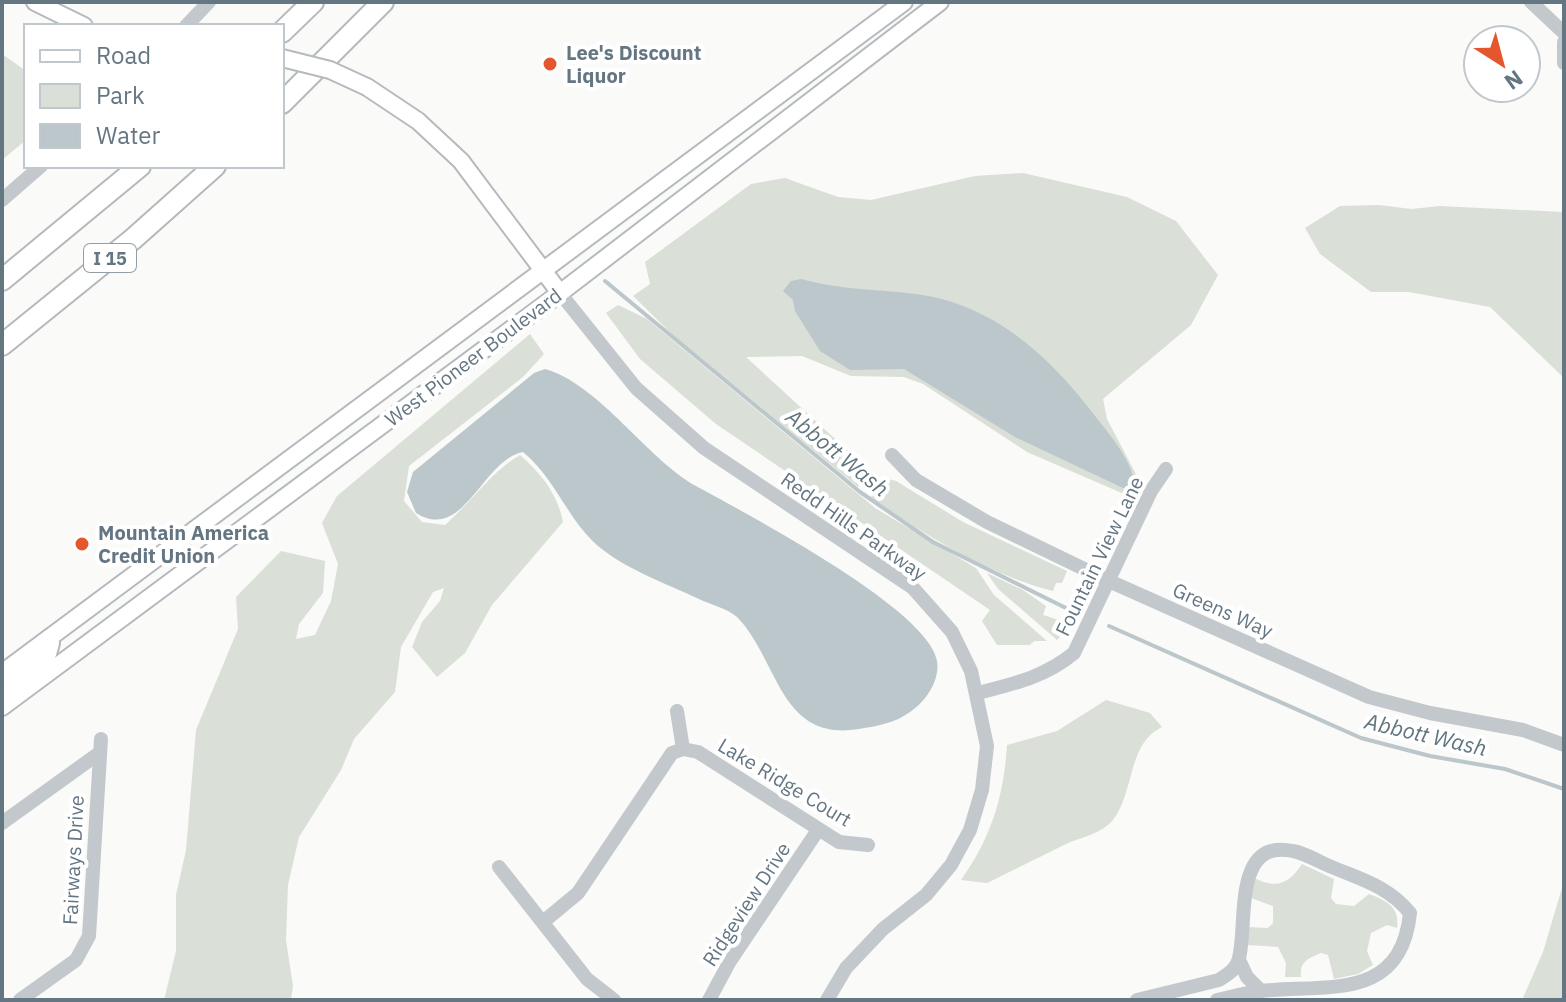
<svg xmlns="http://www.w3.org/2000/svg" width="1566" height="1002" font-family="'IBM Plex Sans',sans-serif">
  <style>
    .green { fill: #dadfd7 }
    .water { fill: #bbc7cb }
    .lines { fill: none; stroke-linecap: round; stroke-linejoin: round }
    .stream { stroke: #bbc7cb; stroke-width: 4 }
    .major-casing { stroke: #b5babe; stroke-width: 20 }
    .highway-casing { stroke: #b4b9bd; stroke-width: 24 }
    .minor { stroke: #c3c8cc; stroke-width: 14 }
    .major { stroke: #fff; stroke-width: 16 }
    .highway { stroke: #fff; stroke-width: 20 }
    .major-bridge-casing { stroke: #b5babe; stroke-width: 20; stroke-linecap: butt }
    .major-bridge { stroke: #fff; stroke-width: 16 }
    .poi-dot { fill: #e4572e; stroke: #fff; stroke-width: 3 }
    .labels { text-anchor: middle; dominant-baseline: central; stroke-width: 8; stroke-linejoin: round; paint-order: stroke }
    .shield { fill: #fff; stroke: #939fa8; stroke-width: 2 }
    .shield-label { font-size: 18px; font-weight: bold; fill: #657683 }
    .poi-label { font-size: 20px; font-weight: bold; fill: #657683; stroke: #fff; text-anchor: start }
    .street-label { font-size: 20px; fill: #657683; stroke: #fff }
    .water-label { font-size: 22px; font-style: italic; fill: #60757c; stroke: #fff }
  </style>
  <rect width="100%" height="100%" fill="#fafaf8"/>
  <g class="green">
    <polygon points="2,54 26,71 26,140 2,160"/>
    <polygon points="1023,173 1127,197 1176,221 1218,275 1191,325 1103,399 1107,419 1140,482 1131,497 1027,452 923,384 904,377 851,376 802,356 746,357 869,470 858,487 674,336 633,296 650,284 645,262 751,184 785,178 838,197 871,200 975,176"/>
    <polygon points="1379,205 1411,209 1440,206 1564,212 1564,378 1490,307 1409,292 1371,292 1320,254 1305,228 1340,206"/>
    <polygon points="618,305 647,319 875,508 976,568 994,595 1047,641 1034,641 1030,645 997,645 982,621 990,610 716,424 640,359 606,313"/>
    <path d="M530 334 544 354 523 377 409 466 404 501 422 522 445 525C470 503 493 470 520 455 541 473 558 495 563 522L492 605 465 653 437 677 412 647 422 622 440 601 444 588 433 592 401 647 395 692 354 739 341 770 299 837 288 885 286 940 293 986 291 1000H164L176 951V895L186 850 196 730 238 629 236 597 281 551 325 561 323 593 299 624 296 639 315 635 331 601 338 564 322 523 337 496Z"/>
    <path d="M885 478 896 481 963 522 1067 571 1062 583H1056L1053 591C987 574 926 536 871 497Z"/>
    <polygon points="987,573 1023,590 1046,606 1043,615 1069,623 1059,631 1060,637 1057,640 998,589"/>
    <path d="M1106 700 1150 713 1162 727C1127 744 1135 791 1113 820 1102 833 1083 837 1068 843L987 883 961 880C991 838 1004 796 1007 745L1057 731Z"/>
    <path d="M1302 864 1334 879 1331 898 1336 904 1354 906 1369 894C1387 901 1400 907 1397 928L1387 925 1371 933 1367 951 1373 965 1358 974 1334 979 1328 955 1321 953C1308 958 1299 962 1301 977H1285L1286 963 1278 947 1247 945V927L1268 928 1273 923V906L1251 898 1254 878C1276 889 1289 884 1302 864Z"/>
    <polygon points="1564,881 1564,1000 1522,1000 1543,952"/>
  </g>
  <g class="water">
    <path d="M801 279C839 290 876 289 915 294 989 303 1044 351 1088 407 1104 428 1132 458 1135 485L1123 488 1015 437 904 369 850 370 820 351 795 311 793 300 783 291 791 281Z"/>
    <path d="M545 369C599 384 648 460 696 486 745 513 929 609 937 661 940 681 926 701 910 712 895 723 877 726 859 729 779 742 779 660 737 617 727 608 711 605 699 599 665 583 627 570 598 546 567 519 555 478 523 452 482 460 464 543 416 513L407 492 413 472 534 373Z"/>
  </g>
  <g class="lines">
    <g class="stream">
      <polyline points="605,281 860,492 933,542 1074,612"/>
      <polyline points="1109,626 1361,738 1430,756 1505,769 1564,789"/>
    </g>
    <g class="major-casing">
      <g id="major">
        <polyline points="35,2 84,26"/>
        <polyline points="367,87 418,121 461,161 560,293"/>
        <polyline points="2,673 904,2"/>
        <polyline points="2,693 48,654 51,643 49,638"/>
        <polyline points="2,707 560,293 940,2"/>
      </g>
    </g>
    <g class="highway-casing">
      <g id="highway">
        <polyline points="282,32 313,2"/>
        <polyline points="282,103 383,2"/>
        <polyline points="2,280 140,166"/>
        <polyline points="2,345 133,239 215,166"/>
      </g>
    </g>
    <g class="minor">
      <polyline points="1531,2 1564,33"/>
      <polyline points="186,26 209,2"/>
      <polyline points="1564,42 1564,63"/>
      <polyline points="2,200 41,166"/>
      <polyline points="560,293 636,388 704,448 913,588 952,632 971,671 987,746 982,790 970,830 951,865 926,895 883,929 846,968 827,1000"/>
      <polyline points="892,455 916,480 987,522 1109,581 1369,697 1430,713 1523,730 1564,745"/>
      <path d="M978 693C1013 684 1045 677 1074 653L1151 491 1166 469"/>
      <polyline points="677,711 683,749 698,752 839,842 868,845"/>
      <polyline points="2,823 98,754"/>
      <polyline points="499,867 587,979 614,1000"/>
      <polyline points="543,922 578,893 672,753 683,749"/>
      <polyline points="1239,960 1247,977 1261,991"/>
      <polyline points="20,1000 76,960 89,936 101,739"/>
      <polyline points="709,1000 730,961 818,830"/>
      <path d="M1137 1000 1219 980C1228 974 1237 969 1239 958 1248 923 1232 838 1293 851 1304 853 1316 860 1327 865 1359 879 1387 885 1410 913 1401 1002 1327 984 1260 991 1246 993 1231 997 1217 1000"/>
    </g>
    <use href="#major" class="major"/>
    <use href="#highway" class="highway"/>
    <g class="major-bridge-casing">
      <polyline id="major-bridge" points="282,58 330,70 367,87"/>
    </g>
    <use href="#major-bridge" class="major-bridge"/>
  </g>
  <g class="poi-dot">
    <circle cx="550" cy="64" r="8"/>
    <circle cx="82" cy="544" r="8"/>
  </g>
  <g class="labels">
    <rect class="shield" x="84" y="244" width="52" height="28" rx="6"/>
    <g class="shield-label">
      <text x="110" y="258">I 15</text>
    </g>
    <g class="poi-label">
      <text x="566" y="52">Lee's Discount<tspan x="566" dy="23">Liquor</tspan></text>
      <text x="98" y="532">Mountain America<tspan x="98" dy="23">Credit Union</tspan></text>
    </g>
    <g class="street-label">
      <text transform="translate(473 357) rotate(-37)">West Pioneer Boulevard</text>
      <text transform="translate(854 526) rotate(35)">Redd Hills Parkway</text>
      <text transform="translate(1099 556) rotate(-64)">Fountain View Lane</text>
      <text transform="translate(1223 610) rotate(24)">Greens Way</text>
      <text transform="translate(785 782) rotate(31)">Lake Ridge Court</text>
      <text transform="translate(73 860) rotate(-87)">Fairways Drive</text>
      <text transform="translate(746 904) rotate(-57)">Ridgeview Drive</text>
    </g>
    <g class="water-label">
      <text transform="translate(838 452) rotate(39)">Abbott Wash</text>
      <text transform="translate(1426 734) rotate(13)">Abbott Wash</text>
    </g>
  </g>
  <rect width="1566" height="1002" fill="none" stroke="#657683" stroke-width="8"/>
  <rect x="24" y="24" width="260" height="144" fill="#ffffff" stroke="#c1c8cd" stroke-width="2"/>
  <rect x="40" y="50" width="40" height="12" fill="#ffffff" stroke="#c1c8cd" stroke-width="2"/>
  <text x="96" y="64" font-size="24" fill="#657683">Road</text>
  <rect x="40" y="84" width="40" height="24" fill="#dadfd7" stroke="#c1c8cd" stroke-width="2"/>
  <text x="96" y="104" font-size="24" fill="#657683">Park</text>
  <rect x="40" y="124" width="40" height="24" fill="#bbc7cb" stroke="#c1c8cd" stroke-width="2"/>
  <text x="96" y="144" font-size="24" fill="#657683">Water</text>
  <g transform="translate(1502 64) rotate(144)"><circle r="38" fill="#ffffff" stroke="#c1c8cd" stroke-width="2"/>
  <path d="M0-6L14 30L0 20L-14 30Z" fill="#e4572e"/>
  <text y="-12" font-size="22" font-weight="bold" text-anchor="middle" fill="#657683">N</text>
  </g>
</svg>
